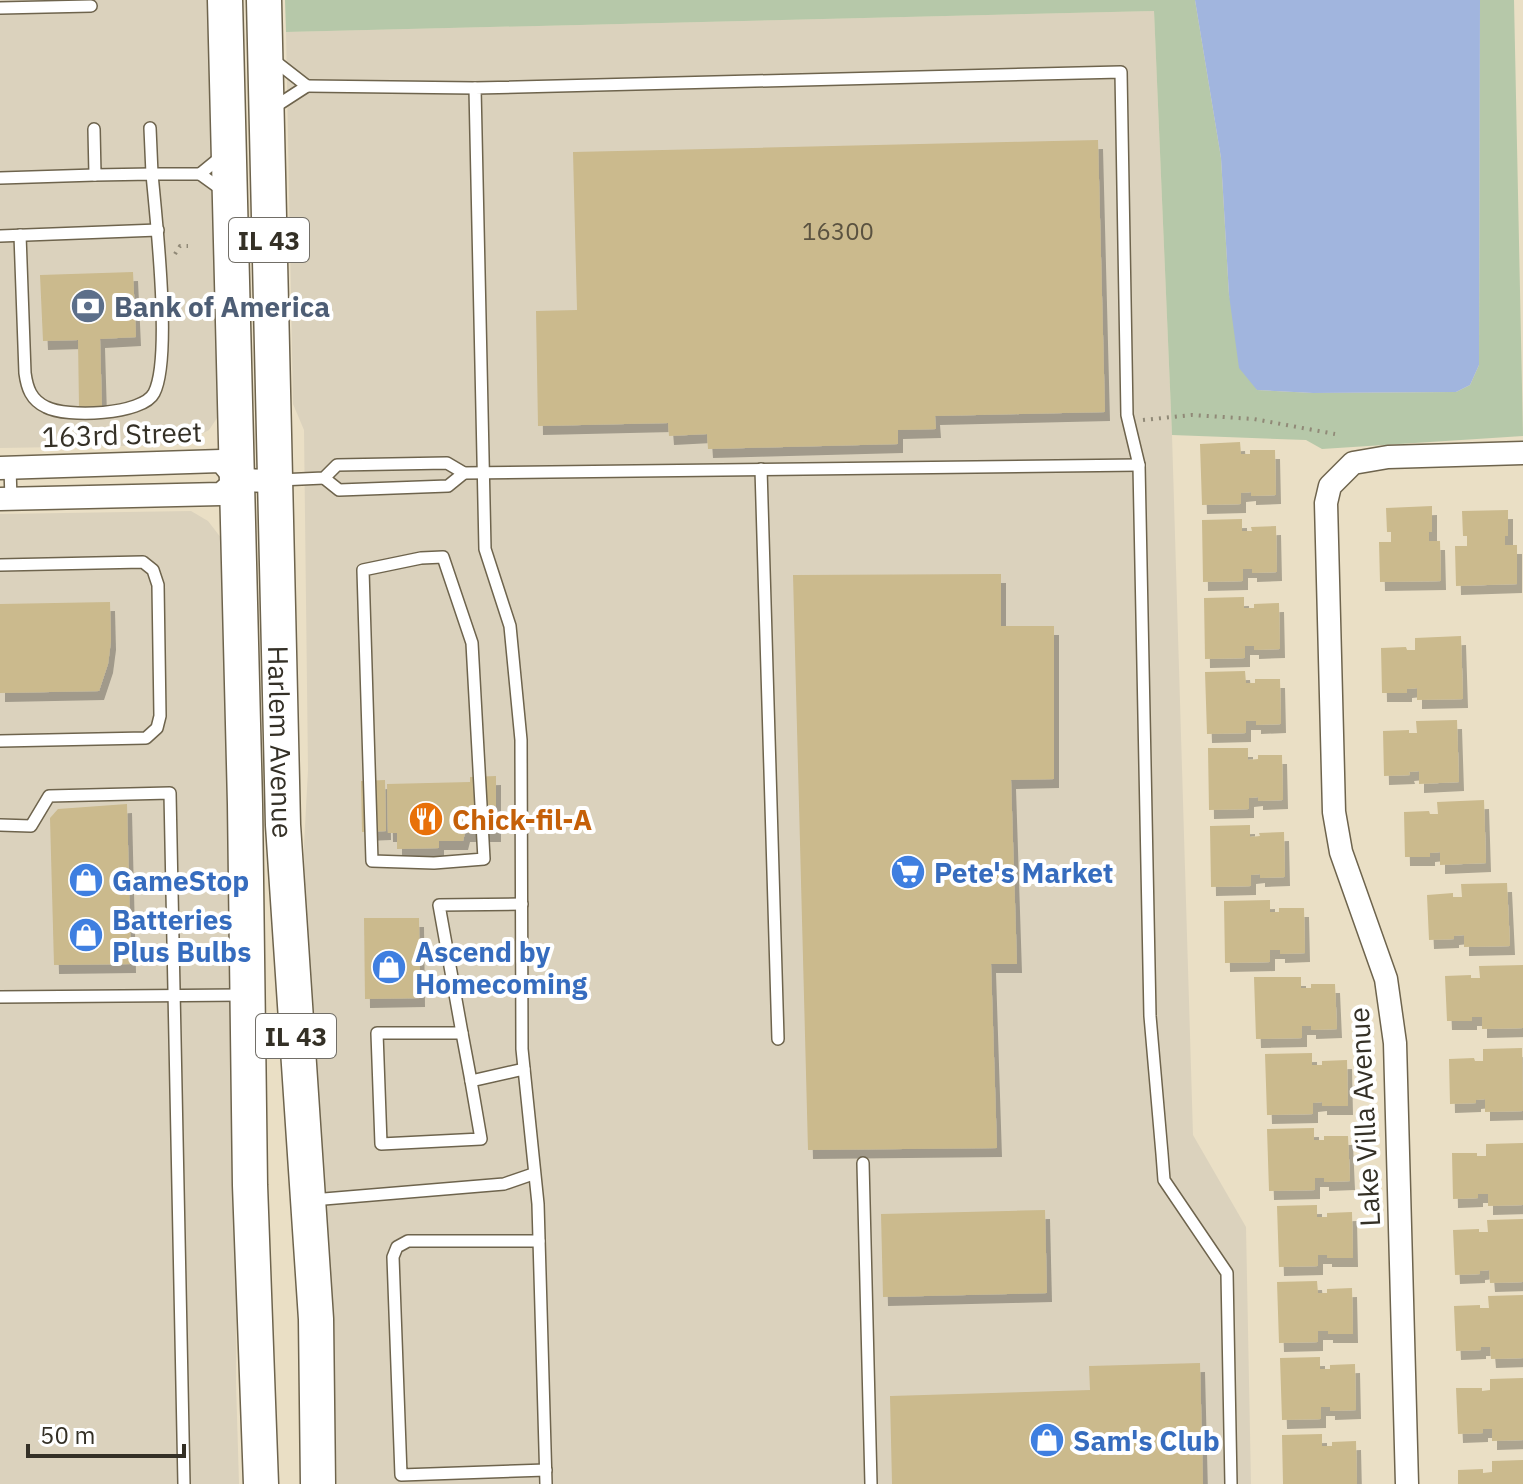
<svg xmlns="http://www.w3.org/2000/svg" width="1523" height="1484" font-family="'IBM Plex Sans',sans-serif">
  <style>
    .commercial { fill: #dbd2bd }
    .green { fill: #b6c8a9 }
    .water { fill: #a1b5de }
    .building { fill: #cbba8d; filter: url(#shadow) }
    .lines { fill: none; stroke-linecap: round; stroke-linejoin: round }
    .service-casing { stroke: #6e644d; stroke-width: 14 }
    .minor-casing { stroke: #6e644d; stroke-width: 25 }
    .primary-casing { stroke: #6e644d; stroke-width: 37 }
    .path { stroke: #908977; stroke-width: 4; stroke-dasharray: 2 6; stroke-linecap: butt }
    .service { stroke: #fff; stroke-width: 11 }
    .minor { stroke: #fff; stroke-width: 22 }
    .primary { stroke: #fff; stroke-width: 34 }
    .labels { text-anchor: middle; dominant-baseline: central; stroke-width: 8; stroke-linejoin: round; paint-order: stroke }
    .number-label { font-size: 24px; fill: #5a5240 }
    .shield { fill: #fff; stroke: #716e67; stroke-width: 2 }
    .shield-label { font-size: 26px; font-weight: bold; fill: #343026 }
    .service-label { font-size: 28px; font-weight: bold; fill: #4e5e75; stroke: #fff; text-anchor: start }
    .street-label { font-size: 28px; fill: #343026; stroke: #fff }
    .food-label { font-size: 28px; font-weight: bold; fill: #c56008; stroke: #fff; text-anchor: start }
    .shop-label { font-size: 28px; font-weight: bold; fill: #366cbe; stroke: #fff; text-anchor: start }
  </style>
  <defs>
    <filter id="shadow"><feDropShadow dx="5" dy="9" stdDeviation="0" flood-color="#0004"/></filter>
  </defs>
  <rect width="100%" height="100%" fill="#eadfc5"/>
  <g class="commercial">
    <polygon points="0,0 214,0 223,409 209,430 181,445 0,448"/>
    <polygon points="1154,11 1172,435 1193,1135 1246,1227 1251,1484 337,1484 331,1282 313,1096 305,922 304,845 308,770 304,430 293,404 286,32"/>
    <polygon points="191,511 208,521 228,547 238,1028 236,1382 239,1484 0,1484 0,514"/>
  </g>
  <polygon class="green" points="285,0 1195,0 1221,158 1229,295 1257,390 1313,393 1456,392 1470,385 1479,365 1480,0 1514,0 1523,436 1322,449 1306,440 1172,435 1154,11 286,32"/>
  <polygon class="water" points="1195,0 1480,0 1479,365 1470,385 1456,392 1313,393 1257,390 1239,368 1229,295 1221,158"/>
  <g class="building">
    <polygon points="1098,140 1105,412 935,416 936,429 898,430 898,444 708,449 707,434 669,436 668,423 538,426 536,311 577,310 573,152"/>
    <polygon points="133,272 136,337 100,339 102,407 79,407 78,340 43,341 40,275"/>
    <polygon points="1240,442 1241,454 1250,454 1250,450 1275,450 1276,495 1251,496 1251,492 1241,493 1241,504 1202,505 1200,444"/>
    <polygon points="1432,506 1432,532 1429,532 1429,541 1440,541 1441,581 1380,582 1379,542 1391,542 1391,532 1387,532 1386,508"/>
    <polygon points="1508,510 1508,536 1505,536 1505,545 1517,545 1517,584 1456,586 1455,546 1467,546 1467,536 1463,536 1462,511"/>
    <polygon points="1242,519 1242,531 1252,531 1251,527 1276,526 1277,572 1252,573 1252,569 1243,569 1243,581 1203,582 1202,520"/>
    <polygon points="1001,574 1001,626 1054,626 1054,779 1011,780 1017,964 991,964 997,1148 808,1150 793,575"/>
    <polygon points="1244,597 1244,608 1254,608 1254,604 1279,603 1280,649 1254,650 1254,646 1245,646 1245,658 1205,659 1204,598"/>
    <polygon points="110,602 111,641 108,664 99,691 0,693 0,604"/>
    <polygon points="1461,636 1463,699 1417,700 1417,688 1407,689 1407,693 1382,693 1381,648 1406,647 1407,650 1415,650 1415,638"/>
    <polygon points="1245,671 1246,683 1255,683 1255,679 1280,679 1281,724 1256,725 1256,721 1246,721 1246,733 1207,734 1205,672"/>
    <polygon points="1457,720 1459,782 1419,784 1419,771 1409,772 1410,775 1384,776 1383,731 1409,730 1409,733 1417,733 1416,721"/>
    <polygon points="1208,748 1248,748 1248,760 1258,759 1258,755 1282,755 1283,800 1258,801 1258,797 1249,798 1249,809 1209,810"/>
    <polygon points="496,776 496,833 465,833 463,841 439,841 439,848 397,849 397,833 388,833 387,784 470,782 470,777"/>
    <polygon points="385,780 386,831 362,832 361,781"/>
    <polygon points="1484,800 1486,863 1440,865 1440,852 1430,853 1430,857 1405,857 1404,812 1429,811 1430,814 1438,814 1437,802"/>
    <polygon points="127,804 131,964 54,965 50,818 58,809"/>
    <polygon points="1250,825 1250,837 1260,836 1259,833 1284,832 1285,877 1260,878 1260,874 1251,875 1251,886 1211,887 1210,826"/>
    <polygon points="1507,883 1510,946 1464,947 1464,935 1454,936 1454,939 1429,940 1427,895 1453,893 1453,897 1462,897 1461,884"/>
    <polygon points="1270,900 1270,912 1279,912 1279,908 1304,908 1305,953 1280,954 1280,950 1270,950 1270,962 1225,963 1224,901"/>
    <polygon points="364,918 419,918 420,998 365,999"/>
    <polygon points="1523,965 1523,1028 1482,1029 1482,1017 1472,1017 1472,1021 1447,1021 1445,976 1471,975 1471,978 1480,978 1479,966"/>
    <polygon points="1254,977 1301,977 1301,988 1311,988 1311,984 1335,984 1337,1029 1311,1030 1311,1026 1302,1026 1302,1038 1256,1039"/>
    <polygon points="1522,1048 1523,1111 1485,1112 1485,1099 1476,1100 1476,1103 1450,1104 1449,1059 1474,1058 1475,1061 1483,1061 1483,1049"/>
    <polygon points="1312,1053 1312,1065 1322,1065 1322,1061 1347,1060 1348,1106 1322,1106 1322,1102 1313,1103 1313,1114 1267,1115 1265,1054"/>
    <polygon points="1314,1128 1314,1140 1324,1140 1324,1136 1348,1136 1350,1181 1324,1182 1324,1178 1315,1178 1315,1190 1269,1191 1267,1129"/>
    <polygon points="1523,1143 1523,1205 1488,1206 1488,1194 1478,1194 1478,1198 1453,1199 1452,1153 1477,1153 1477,1156 1486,1156 1486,1144"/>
    <polygon points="1317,1205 1317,1217 1327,1217 1327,1213 1352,1212 1353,1258 1327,1258 1327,1255 1318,1255 1318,1266 1279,1267 1277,1206"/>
    <polygon points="1045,1210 1047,1293 883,1297 881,1214"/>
    <polygon points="1523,1219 1523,1282 1490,1283 1489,1270 1480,1271 1480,1274 1455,1275 1453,1230 1479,1229 1479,1232 1488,1232 1487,1220"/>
    <polygon points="1317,1281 1318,1293 1327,1293 1327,1289 1352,1288 1353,1334 1328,1334 1328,1331 1318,1331 1318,1342 1279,1343 1277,1282"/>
    <polygon points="1523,1295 1523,1358 1491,1359 1490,1347 1481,1347 1481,1350 1456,1351 1454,1306 1480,1305 1480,1308 1489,1308 1488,1296"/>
    <polygon points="1320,1357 1320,1369 1330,1369 1330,1365 1355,1364 1356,1410 1330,1411 1330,1407 1321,1407 1321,1419 1282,1420 1280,1358"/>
    <polygon points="1200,1363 1203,1484 892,1484 890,1396 1090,1390 1089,1366"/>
    <polygon points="1523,1378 1523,1440 1492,1441 1492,1429 1483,1429 1483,1433 1458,1434 1456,1388 1482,1388 1482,1391 1490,1390 1490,1379"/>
    <polygon points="1322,1434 1322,1446 1332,1446 1332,1442 1356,1441 1357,1484 1283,1484 1282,1435"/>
    <polygon points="1523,1460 1523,1484 1458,1484 1458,1470 1483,1469 1483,1473 1492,1472 1492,1461"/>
  </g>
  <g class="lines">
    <g class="service-casing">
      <g id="service">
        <polyline points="0,8 91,6"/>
        <polyline points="271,58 307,86 273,108"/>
        <polyline points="307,86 475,88"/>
        <polyline points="150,128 152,174 200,174"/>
        <polyline points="222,156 200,174 225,192"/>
        <polyline points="0,178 95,175"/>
        <path d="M20 235 25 373C27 388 31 400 46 407 66 418 143 415 154 393 172 359 156 218 152 174L95 175 94 129"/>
        <polyline points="0,236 158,230"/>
        <polyline points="10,468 11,499"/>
        <polyline points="761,469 778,1039"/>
        <polyline points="324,478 339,490 448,486 464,473"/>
        <polyline points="279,480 324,478 337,465 447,463 464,473 1139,465"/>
        <polygon points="443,557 472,643 484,859 434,863 372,861 363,570 421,558"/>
        <polyline points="0,565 143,562 153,570 158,585 160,716 157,728 146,738 0,741"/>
        <polyline points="0,825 31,826 49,796 170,793 184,1484"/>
        <polyline points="522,904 439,905 462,1033 377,1033 381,1144 481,1139 471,1081 524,1069"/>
        <polyline points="0,997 243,995"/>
        <polyline points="462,1033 471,1081"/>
        <polyline points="863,1163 871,1484"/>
        <polyline points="312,1200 504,1184 533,1174"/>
        <polyline points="539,1241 408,1241 397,1247 393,1257 401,1475 546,1470"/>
        <polyline points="546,1484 538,1204 522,1049 521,740 510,626 485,549 475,88 1121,72 1127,415 1139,465 1150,1016 1162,1154 1164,1180 1227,1273 1231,1484"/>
      </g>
    </g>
    <g class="minor-casing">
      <g id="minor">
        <polyline points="0,468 221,461 237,480"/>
        <polyline points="0,499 221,494 237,480 275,481"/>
        <polyline points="1407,1484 1395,1043 1386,979 1341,852 1334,812 1326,503 1330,486 1353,463 1388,457 1523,453"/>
      </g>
    </g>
    <g class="primary-casing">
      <g id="primary">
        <polyline points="225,0 245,804 250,1185 261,1484"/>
        <path id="s1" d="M264 0 283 825 316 1319 318 1484"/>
      </g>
    </g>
    <g class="path">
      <polyline points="175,254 180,246 188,246"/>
      <polyline points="1143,420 1192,415 1254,419 1335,434"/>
    </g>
    <use href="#service" class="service"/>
    <use href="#minor" class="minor"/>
    <use href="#primary" class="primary"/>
  </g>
  <defs>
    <g id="bank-disc" transform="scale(1.8)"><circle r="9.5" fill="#5c6f8a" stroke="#fff"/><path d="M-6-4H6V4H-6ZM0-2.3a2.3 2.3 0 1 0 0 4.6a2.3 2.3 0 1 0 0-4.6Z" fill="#fff"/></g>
    <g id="restaurant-disc" transform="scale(1.8)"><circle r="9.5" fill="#e8710a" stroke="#fff"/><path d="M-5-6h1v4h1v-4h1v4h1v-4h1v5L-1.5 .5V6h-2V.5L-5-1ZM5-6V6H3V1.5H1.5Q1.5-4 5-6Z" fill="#fff"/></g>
    <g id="supermarket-disc" transform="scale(1.8)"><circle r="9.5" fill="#3f7fe0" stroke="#fff"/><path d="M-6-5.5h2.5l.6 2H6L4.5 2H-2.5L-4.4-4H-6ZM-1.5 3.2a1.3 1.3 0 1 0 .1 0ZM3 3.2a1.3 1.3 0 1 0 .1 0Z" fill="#fff"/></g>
    <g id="shop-disc" transform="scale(1.8)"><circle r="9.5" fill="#3f7fe0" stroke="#fff"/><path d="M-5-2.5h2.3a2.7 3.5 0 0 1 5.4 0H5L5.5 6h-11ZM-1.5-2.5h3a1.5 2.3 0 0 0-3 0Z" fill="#fff"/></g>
  </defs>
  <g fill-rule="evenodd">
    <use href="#bank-disc" x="88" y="306"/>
    <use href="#restaurant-disc" x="426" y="819"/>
    <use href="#supermarket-disc" x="908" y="872"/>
    <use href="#shop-disc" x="86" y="880"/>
    <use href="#shop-disc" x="86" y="935"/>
    <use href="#shop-disc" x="389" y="967"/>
    <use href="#shop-disc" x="1047" y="1440"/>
  </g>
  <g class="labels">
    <g class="number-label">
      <text x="838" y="231">16300</text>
    </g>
    <g class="shield">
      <rect x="229" y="218" width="80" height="44" rx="6"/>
      <rect x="256" y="1014" width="80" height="44" rx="6"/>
    </g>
    <g class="shield-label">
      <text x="269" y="240">IL 43</text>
      <text x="296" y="1036">IL 43</text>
    </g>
    <g class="service-label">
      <text x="114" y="306">Bank of America</text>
    </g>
    <g class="street-label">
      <text transform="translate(122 434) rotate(-2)">163rd Street</text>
      <text stroke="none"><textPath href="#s1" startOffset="742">Harlem Avenue</textPath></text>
      <text transform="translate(1364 1117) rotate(-93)">Lake Villa Avenue</text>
    </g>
    <g class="food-label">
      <text x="452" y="819">Chick-fil-A</text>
    </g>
    <g class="shop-label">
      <text x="934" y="872">Pete's Market</text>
      <text x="112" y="880">GameStop</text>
      <text x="112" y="919">Batteries<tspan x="112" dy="32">Plus Bulbs</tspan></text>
      <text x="415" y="951">Ascend by<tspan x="415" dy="32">Homecoming</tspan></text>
      <text x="1073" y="1440">Sam's Club</text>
    </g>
  </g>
  <path d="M28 1444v12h156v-12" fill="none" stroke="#343026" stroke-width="4"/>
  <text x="40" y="1444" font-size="24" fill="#343026" stroke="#ffffff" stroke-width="6" paint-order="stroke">50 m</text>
</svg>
